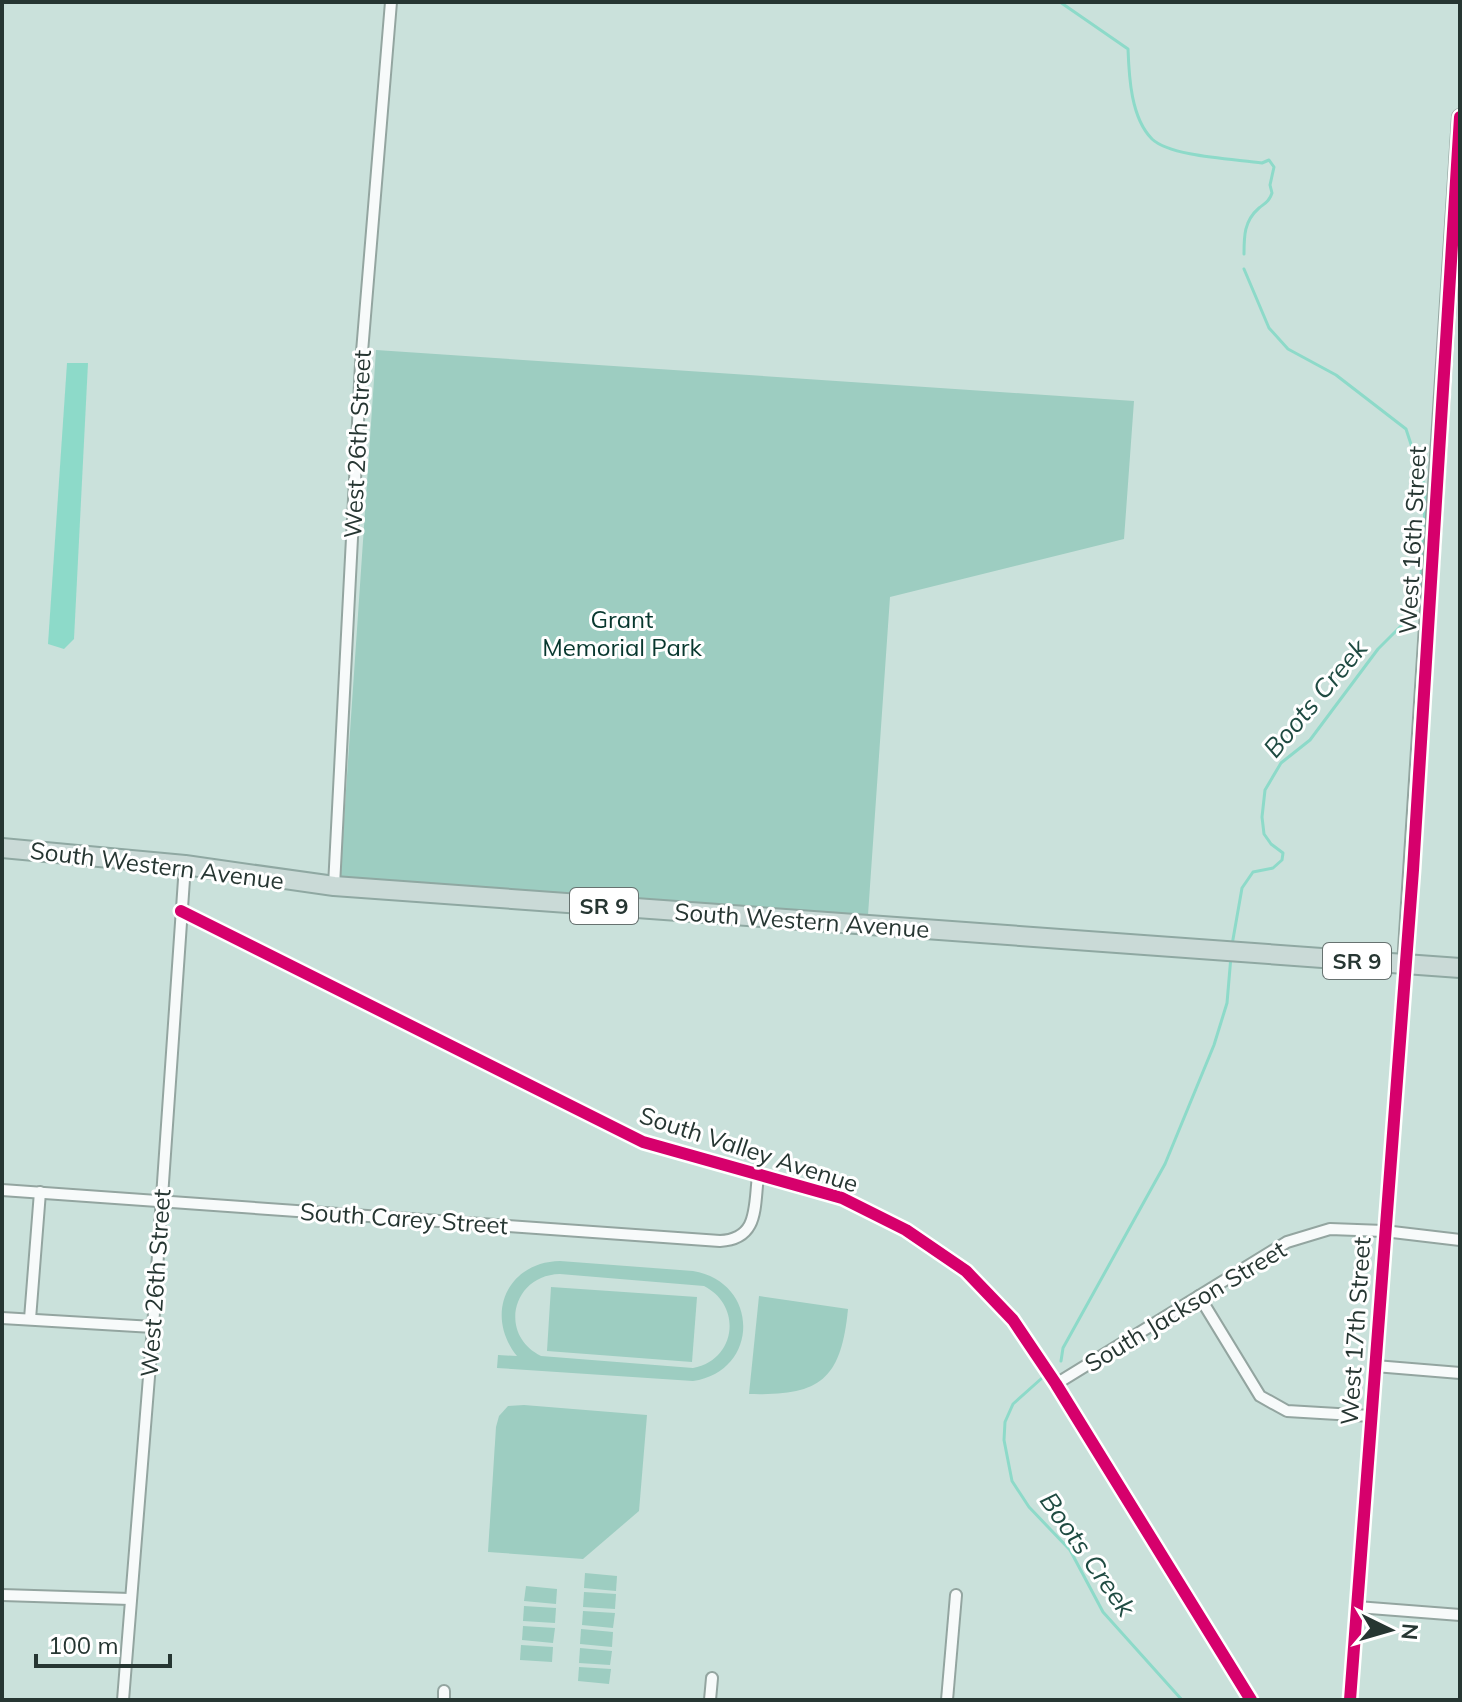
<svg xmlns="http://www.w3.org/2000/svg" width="1462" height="1702" font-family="Mulish,sans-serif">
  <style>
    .green { fill: #9dcdc1; fill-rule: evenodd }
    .water { fill: #8ddac9 }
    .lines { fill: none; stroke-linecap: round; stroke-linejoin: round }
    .stream { stroke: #8ddac9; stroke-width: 3 }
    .street-casing { stroke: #93a5a0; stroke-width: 14 }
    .secondary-casing { stroke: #93a5a0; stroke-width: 18 }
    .highway-casing { stroke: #8fa8a2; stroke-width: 22 }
    .street { stroke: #f7fafa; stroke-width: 10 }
    .secondary { stroke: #f7fafa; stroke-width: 14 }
    .highway { stroke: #cadad7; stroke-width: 18 }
    .cycleway-casing { stroke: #fff; stroke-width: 17 }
    .cycleway { stroke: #d6006c; stroke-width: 12 }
    .labels { text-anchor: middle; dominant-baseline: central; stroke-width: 6; stroke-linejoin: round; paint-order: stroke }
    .shield { fill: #fff; stroke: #677270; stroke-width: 2 }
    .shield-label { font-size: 22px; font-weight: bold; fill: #263632 }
    .street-label { font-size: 24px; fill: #263632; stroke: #fff }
    .park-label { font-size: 24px; fill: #08382f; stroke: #fff }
    .water-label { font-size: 26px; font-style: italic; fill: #1f4b42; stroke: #fff }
  </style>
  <rect width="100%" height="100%" fill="#cae1db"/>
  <g class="green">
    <polygon points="376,350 1134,401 1124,539 890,597 868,915 340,879"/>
    <path d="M560 1261 693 1271C760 1282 760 1371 693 1381L497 1368 498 1355 517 1356C484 1315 507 1262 560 1261ZM560 1274 704 1286C743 1306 736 1360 693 1368L541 1356C498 1335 512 1275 560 1274Z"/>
    <polygon points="551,1287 697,1297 692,1362 547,1351"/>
    <path d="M759 1296 848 1309C841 1380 820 1396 749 1394Z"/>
    <polygon points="524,1405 647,1415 639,1511 583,1559 488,1552 496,1427 499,1416 508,1406"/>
    <polygon points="585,1573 617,1576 616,1591 584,1588"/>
    <polygon points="526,1586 557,1589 556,1604 524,1601"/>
    <polygon points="584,1592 616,1594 615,1609 583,1607"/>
    <polygon points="524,1606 556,1608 555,1623 523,1621"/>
    <polygon points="583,1611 615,1613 613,1628 582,1625"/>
    <polygon points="523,1626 555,1628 553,1643 522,1640"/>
    <polygon points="581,1629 613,1632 612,1647 580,1644"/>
    <polygon points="521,1645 553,1647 552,1662 520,1660"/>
    <polygon points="580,1648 612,1651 610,1665 579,1663"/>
    <polygon points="579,1667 611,1669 609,1684 578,1681"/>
  </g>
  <polygon class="water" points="67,363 88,363 74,639 64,649 48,644"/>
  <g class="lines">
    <g class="stream">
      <path d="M1060 2 1128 49C1129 77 1131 118 1152 139 1171 157 1235 159 1262 163L1269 160 1274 167 1270 185 1272 193C1269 202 1265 203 1259 208 1244 221 1244 236 1244 254"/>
      <polyline points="1232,945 1242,888 1253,872 1273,868 1282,860 1283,853 1271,844 1264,834 1262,817 1265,790 1281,763 1310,740 1378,649 1411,616 1421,577 1426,490 1406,429 1336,375 1288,349 1269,328 1244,269"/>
      <polyline points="1061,1361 1063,1348 1165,1164 1214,1045 1227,1003 1231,956"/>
      <polyline points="1042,1378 1013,1404 1005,1422 1004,1440 1012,1481 1029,1507 1070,1550 1103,1612 1182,1700"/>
    </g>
    <g class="street-casing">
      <g id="street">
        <polyline points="334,886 361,364 391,2"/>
        <polyline points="181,911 643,1142 842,1198 906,1230 966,1271 1013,1320 1056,1384 1251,1700"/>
        <path d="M2 1190 720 1241C759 1239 754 1207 758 1176"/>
        <polyline points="1199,1296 1260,1396 1287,1411 1371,1416"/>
        <polyline points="2,1318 153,1327"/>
        <polyline points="30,1319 40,1192"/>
        <polyline points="1375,1366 1460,1373"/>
        <polyline points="1056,1384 1287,1242 1330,1229 1384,1231 1460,1240"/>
        <polyline points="2,1595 130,1599"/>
        <polyline points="1357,1607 1460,1615"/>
        <polyline points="123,1700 153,1327 185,865"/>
        <polyline points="444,1700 444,1691"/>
        <polyline points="710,1700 712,1678"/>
        <polyline points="947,1700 956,1595"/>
        <polyline points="1350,1700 1405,965"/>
      </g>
    </g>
    <g class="secondary-casing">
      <polyline id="secondary" points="1405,965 1460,117"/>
    </g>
    <g class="highway-casing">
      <polyline id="highway" points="2,848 185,865 334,886 1460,968"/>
    </g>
    <use href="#street" class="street"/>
    <use href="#secondary" class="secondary"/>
    <use href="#highway" class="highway"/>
    <g class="cycleway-casing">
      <g id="cycleway">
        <polyline points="181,911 643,1142 842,1198 906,1230 966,1271 1013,1320 1056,1384 1251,1700"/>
        <polyline points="1350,1700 1413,870 1460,117"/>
      </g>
    </g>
    <use href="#cycleway" class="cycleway"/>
  </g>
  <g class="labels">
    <g class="shield">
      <rect x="570" y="888" width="68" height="36" rx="6"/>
      <rect x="1323" y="943" width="68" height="36" rx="6"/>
    </g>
    <g class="shield-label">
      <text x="604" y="906">SR 9</text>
      <text x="1357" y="961">SR 9</text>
    </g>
    <g class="street-label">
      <text transform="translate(357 444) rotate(-87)">West 26th Street</text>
      <text transform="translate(1412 540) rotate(-87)">West 16th Street</text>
      <text transform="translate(157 865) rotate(7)">South Western Avenue</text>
      <text transform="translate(802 920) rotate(4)">South Western Avenue</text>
      <text transform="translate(749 1149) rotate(18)">South Valley Avenue</text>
      <text transform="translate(404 1218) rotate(4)">South Carey Street</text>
      <text transform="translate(155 1283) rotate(-86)">West 26th Street</text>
      <text transform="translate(1185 1306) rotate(-31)">South Jackson Street</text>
      <text transform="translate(1355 1331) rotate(-86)">West 17th Street</text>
    </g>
    <g class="park-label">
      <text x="622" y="619">Grant<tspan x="622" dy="28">Memorial Park</tspan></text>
    </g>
    <g class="water-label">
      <text transform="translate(1315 698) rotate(-50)">Boots Creek</text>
      <text transform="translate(1088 1554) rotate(55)">Boots Creek</text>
    </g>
  </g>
  <rect width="1462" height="1702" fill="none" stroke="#263632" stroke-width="8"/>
  <g transform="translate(1390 1630) rotate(95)" stroke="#ffffff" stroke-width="6" paint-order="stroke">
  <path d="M0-6L14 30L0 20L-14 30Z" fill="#263632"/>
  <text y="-12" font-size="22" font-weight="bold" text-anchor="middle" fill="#263632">N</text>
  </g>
  <path d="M36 1654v12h134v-12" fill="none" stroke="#263632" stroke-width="4"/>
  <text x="48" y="1654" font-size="24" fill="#263632" stroke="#ffffff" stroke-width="6" paint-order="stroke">100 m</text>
</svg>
